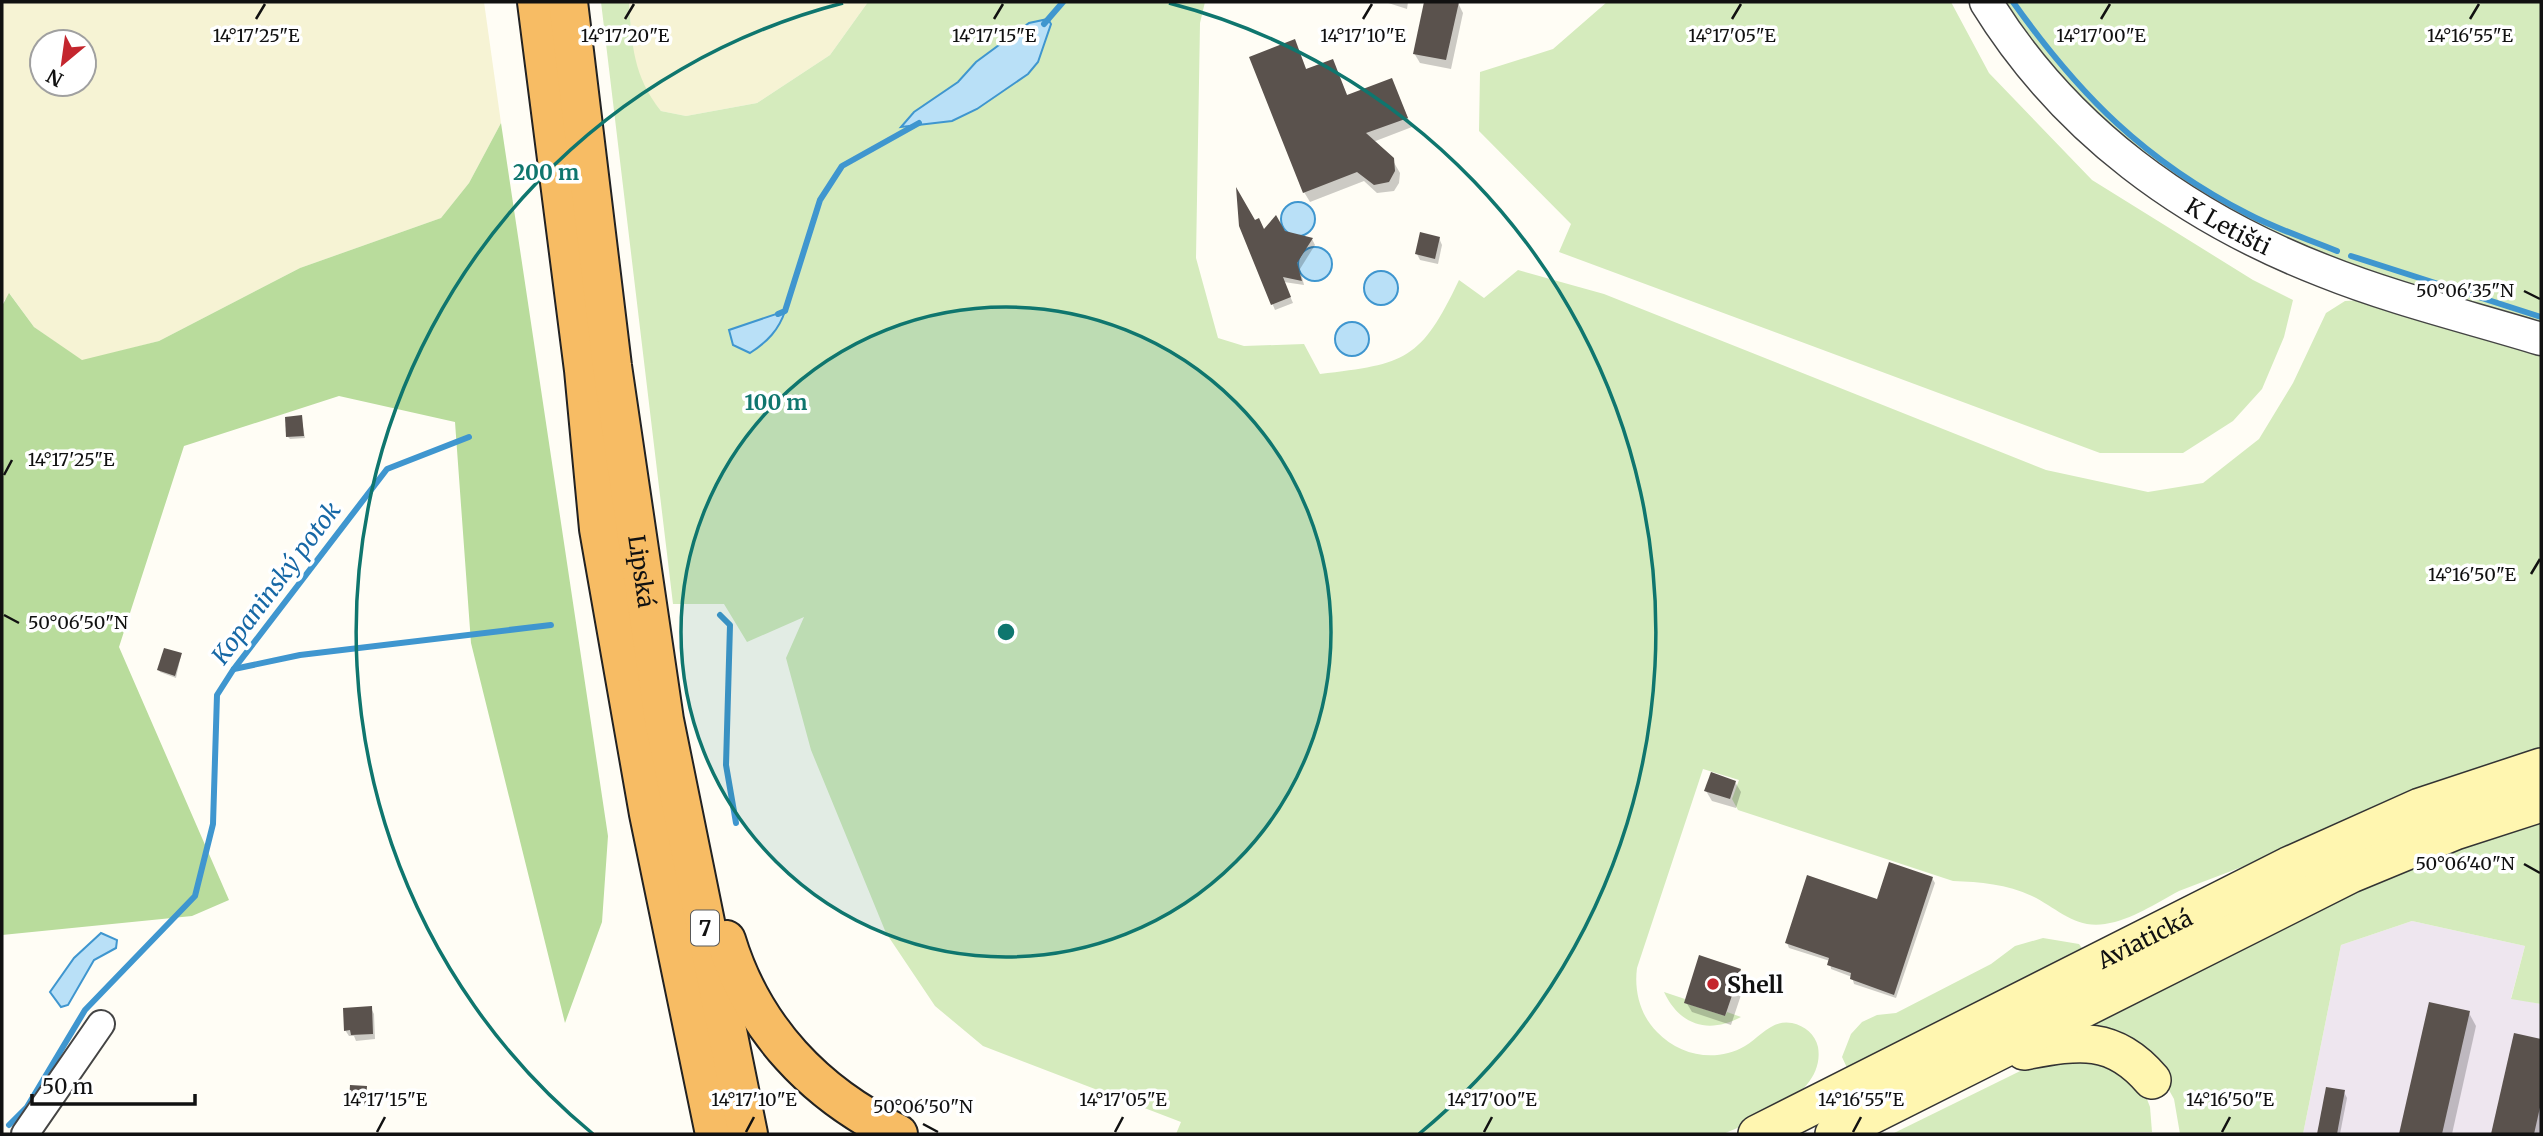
<svg xmlns="http://www.w3.org/2000/svg" width="2543" height="1136" font-family="Merriweather,serif">
  <style>
    .industrial { fill: #eee6ef }
    .farmland { fill: #f6f3d4; fill-rule: evenodd }
    .green { fill: #d5ebbd }
    .forest { fill: #b9dc9c }
    .water { fill: #b9e0f7; stroke: #3f96cf; stroke-width: 2 }
    .shadow { fill: #0003 }
    .lines { fill: none; stroke-linecap: round; stroke-linejoin: round }
    .stream { stroke: #3f96cf; stroke-width: 6 }
    .building { fill: #5a524d }
    .minor-casing { stroke: #444; stroke-width: 30 }
    .tertiary-casing { stroke: #444; stroke-width: 35 }
    .secondary-casing { stroke: #333; stroke-width: 40 }
    .trunk-casing { stroke: #222; stroke-width: 42 }
    .minor { stroke: #fff; stroke-width: 26 }
    .tertiary { stroke: #fff; stroke-width: 32 }
    .secondary { stroke: #fff6b0; stroke-width: 37 }
    .trunk { stroke: #f7bc64; stroke-width: 38 }
    .ticks { fill: none; stroke: #111; stroke-width: 2.5 }
    .ring { fill: none; stroke: #0f766e; stroke-width: 3.5 }
    .poi-dot { fill: #c4262e; stroke: #fff; stroke-width: 2.5 }
    .labels { text-anchor: middle; dominant-baseline: central; stroke-width: 7; stroke-linejoin: round; paint-order: stroke }
    .shield { fill: #fff; stroke: #585858; stroke-width: 2 }
    .shield-label { font-size: 21px; font-weight: bold; fill: #111 }
    .street-label { font-size: 23px; fill: #111; stroke: #fff }
    .poi-label { font-size: 23px; font-weight: bold; fill: #111; stroke: #fff; text-anchor: start }
    .water-label { font-size: 24px; font-style: italic; fill: #1768a6; stroke: #fff }
    .ticks-label { font-size: 18px; text-anchor: middle; fill: #111; stroke: #fff; stroke-width: 7; stroke-linejoin: round; paint-order: stroke }
    .centre { fill: #0f766e; stroke: #fff; stroke-width: 3.5 }
    .ring-label { font-size: 21px; text-anchor: middle; font-weight: bold; fill: #0f766e; stroke: #fff; stroke-width: 7; stroke-linejoin: round; paint-order: stroke }
  </style>
  <rect width="100%" height="100%" fill="#fffdf5"/>
  <polygon class="industrial" points="2412,921 2525,946 2511,998 2541,1004 2541,1134 2303,1134 2341,945"/>
  <g class="farmland">
    <path d="M2 2H484L501 123 469 183 441 218 300 268 159 341 82 361 34 327 10 294 2 303ZM42 42H84V84H42Z"/>
    <polygon points="629,2 868,2 830,55 757,103 686,116 661,111 647,94 633,58"/>
  </g>
  <g class="green">
    <path d="M601 2H629C632 45 633 76 661 111L686 116 757 103 830 55 868 2H1205L1200 23 1196 258 1218 338 1244 346 1304 344 1320 374C1406 364 1421 360 1459 280L1484 298 1518 270 1604 294 2046 470 2148 492 2203 483 2259 439 2293 383 2326 313 2345 301 2365 300 2541 355V752L2179 891C2156 903 2132 920 2105 924 2075 929 2057 908 2032 896 2007 884 1980 882 1953 881L1738 810 1732 799 1739 780 1703 769 1637 968C1634 991 1640 1015 1657 1032 1680 1056 1716 1063 1745 1046 1760 1037 1772 1019 1792 1023 1805 1026 1815 1034 1818 1047 1826 1094 1757 1120 1723 1134H1176L1181 1122 983 1046 935 1006 886 933 811 750 786 658 804 617 747 642 724 604H673Z"/>
    <polygon points="1607,2 1951,2 1989,73 2092,180 2253,280 2293,300 2284,337 2262,389 2233,421 2183,453 2100,453 1559,252 1571,224 1479,131 1480,72 1553,49"/>
    <polygon points="2000,2 2541,2 2541,326 2338,261 2255,229 2178,184 2061,82"/>
    <polygon points="2541,819 2541,1004 2511,999 2525,946 2412,921 2341,945 2303,1134 2180,1134 2174,1099 2161,1076 2070,1029 2439,852"/>
    <polygon points="2043,938 2079,944 2084,951 1849,1072 1842,1057 1851,1034 1862,1022 1877,1015 1896,1013 1991,964 2015,946"/>
    <path d="M1664 992 1685 999V1003L1725 1016 1727 1012 1741 1017C1709 1034 1680 1026 1664 992Z"/>
    <polygon points="2055,1054 2100,1056 2145,1094 2150,1107 2152,1132 1892,1134"/>
  </g>
  <polygon class="forest" points="501,123 608,836 602,922 565,1023 471,643 455,422 339,396 184,446 119,647 229,900 192,916 2,935 2,306 9,293 34,327 82,360 159,341 300,268 441,218 469,183"/>
  <g class="water">
    <polygon points="1048,19 1051,24 1038,62 1028,74 977,109 952,121 901,127 914,112 958,82 976,62 1029,23"/>
    <circle cx="1298" cy="219" r="17"/>
    <circle cx="1315" cy="264" r="17"/>
    <circle cx="1381" cy="288" r="17"/>
    <path d="M785 311C779 330 767 342 750 353L733 345 729 330Z"/>
    <circle cx="1352" cy="339" r="17"/>
    <polygon points="101,933 117,940 116,948 94,960 68,1005 61,1007 50,992 74,958"/>
  </g>
  <g class="shadow">
    <polygon points="1385,2 1408,2 1407,9"/>
    <polygon points="1426,2 1458,3 1463,13 1451,69 1420,63 1414,53"/>
    <polygon points="1299,51 1307,71 1332,61 1348,97 1391,80 1412,127 1373,142 1389,154 1400,173 1399,183 1394,191 1377,193 1364,181 1310,202 1304,192"/>
    <polygon points="1254,222 1264,231 1312,239 1315,245 1300,269 1304,285 1284,282 1293,303 1275,310 1240,226"/>
    <polygon points="1439,238 1442,245 1438,264 1420,260 1417,254"/>
    <polygon points="301,416 305,438 290,439 288,437"/>
    <polygon points="181,655 176,678 160,672 159,670"/>
    <polygon points="1735,782 1741,792 1736,808 1712,801 1706,791"/>
    <polygon points="1932,878 1935,883 1896,998 1854,984 1852,977 1831,969 1830,961 1789,948 1787,943"/>
    <polygon points="1740,970 1746,980 1731,1025 1692,1012 1686,1002"/>
    <polygon points="2430,1004 2469,1013 2476,1026 2452,1134 2401,1134"/>
    <polygon points="371,1008 374,1014 375,1039 356,1041 354,1036 349,1036 345,1030"/>
    <polygon points="2515,1035 2541,1041 2541,1134 2493,1134"/>
    <polygon points="366,1088 366,1106 352,1104 351,1102"/>
    <polygon points="2327,1089 2344,1092 2347,1098 2340,1134 2319,1134"/>
  </g>
  <g class="lines">
    <g class="stream">
      <path d="M2013 2C2080 96 2145 161 2248 214 2276 229 2308 239 2337 251"/>
      <polyline points="1044,24 1063,2"/>
      <polyline points="2351,256 2541,317"/>
      <polyline points="778,314 785,311 820,200 842,166 919,123"/>
      <polyline points="720,615 730,625 726,765 736,823"/>
      <polyline points="234,669 300,655 551,625"/>
      <polyline points="9,1125 27,1107 85,1010 195,896 213,824 217,695 233,670 387,469 469,437"/>
    </g>
  </g>
  <g class="building">
    <polygon points="1424,2 1459,2 1446,60 1413,54"/>
    <polygon points="1295,39 1306,69 1333,59 1347,95 1392,78 1408,118 1366,133 1394,158 1395,171 1389,182 1374,185 1357,172 1303,193 1249,57"/>
    <polygon points="1236,187 1255,220 1259,218 1264,229 1276,215 1285,231 1313,238 1297,263 1302,281 1283,277 1291,297 1271,305 1239,226"/>
    <polygon points="1420,232 1440,237 1435,259 1415,254"/>
    <polygon points="302,415 304,436 286,437 285,417"/>
    <polygon points="164,648 182,653 175,676 157,670"/>
    <polygon points="1711,772 1736,781 1730,799 1704,791"/>
    <polygon points="1889,862 1933,877 1894,995 1850,979 1851,973 1827,965 1829,958 1785,943 1807,875 1877,899"/>
    <polygon points="1699,955 1741,969 1725,1016 1684,1003"/>
    <polygon points="2429,1002 2470,1011 2442,1134 2399,1134"/>
    <polygon points="372,1006 373,1034 351,1035 350,1030 344,1031 343,1008"/>
    <polygon points="2514,1033 2541,1039 2541,1103 2534,1134 2491,1134"/>
    <polygon points="350,1085 367,1086 366,1104 349,1102"/>
    <polygon points="2326,1087 2345,1090 2337,1134 2317,1134"/>
  </g>
  <g class="lines">
    <g class="minor-casing">
      <polyline id="minor" points="25,1134 101,1024"/>
    </g>
    <g class="tertiary-casing">
      <g id="tertiary">
        <path id="s1" d="M1986 2C2065 130 2185 217 2324 271 2394 299 2469 317 2541 339"/>
      </g>
    </g>
    <g class="secondary-casing">
      <g id="secondary">
        <path d="M2024 1051C2078 1041 2113 1034 2152 1080"/>
        <path id="s2" d="M1757 1134 2288 866 2420 807 2541 767"/>
        <polyline points="1834,1134 2351,874 2455,831 2541,803"/>
      </g>
    </g>
    <g class="trunk-casing">
      <g id="trunk">
        <polyline points="537,2 584,370 599,529 649,814 715,1134"/>
        <path id="s3" d="M568 2 612 366 664 720 748 1134"/>
        <path d="M726 940C753 1029 815 1094 898 1134"/>
      </g>
    </g>
    <use href="#minor" class="minor"/>
    <use href="#tertiary" class="tertiary"/>
    <use href="#secondary" class="secondary"/>
    <use href="#trunk" class="trunk"/>
  </g>
  <path class="ticks" d="M256 19 265 4M625 19 634 4M994 19 1003 4M1363 19 1372 4M1732 19 1741 4M2101 19 2110 4M2470 19 2479 4M2524 291 2540 299M4 475 12 460M2531 574 2540 559M4 615 19 623M2524 864 2540 873M923 1124 938 1132M377 1132 385 1117M746 1132 754 1117M1115 1132 1123 1117M1484 1132 1492 1117M1853 1132 1861 1117M2222 1132 2230 1117"/>
  <circle cx="1006" cy="632" r="325" fill="#0f766e" fill-opacity=".12"/>
  <g class="ring">
    <circle cx="1006" cy="632" r="325"/>
    <path d="M593 1134A650 650 0 0 1 843 3M1169 3A650 650 0 0 1 1419 1134"/>
  </g>
  <circle class="poi-dot" cx="1713" cy="984" r="7"/>
  <g class="labels">
    <rect class="shield" x="691" y="910.5" width="28" height="35" rx="5"/>
    <g class="shield-label">
      <text x="705" y="928">7</text>
    </g>
    <g class="street-label">
      <text stroke="none"><textPath href="#s1" startOffset="334">K Letišti</textPath></text>
      <text stroke="none"><textPath href="#s3" startOffset="574">Lipská</textPath></text>
      <text stroke="none"><textPath href="#s2" startOffset="434">Aviatická</textPath></text>
    </g>
    <g class="poi-label">
      <text x="1727" y="984">Shell</text>
    </g>
    <g class="water-label">
      <text transform="translate(276 583) rotate(-53)">Kopaninský potok</text>
    </g>
  </g>
  <g class="ticks-label">
    <text x="256" y="42">14°17'25"E</text>
    <text x="625" y="42">14°17'20"E</text>
    <text x="994" y="42">14°17'15"E</text>
    <text x="1363" y="42">14°17'10"E</text>
    <text x="1732" y="42">14°17'05"E</text>
    <text x="2101" y="42">14°17'00"E</text>
    <text x="2470" y="42">14°16'55"E</text>
    <text x="2465" y="297">50°06'35"N</text>
    <text x="71" y="466">14°17'25"E</text>
    <text x="2472" y="581">14°16'50"E</text>
    <text x="78" y="629">50°06'50"N</text>
    <text x="2465" y="870">50°06'40"N</text>
    <text x="385" y="1106">14°17'15"E</text>
    <text x="754" y="1106">14°17'10"E</text>
    <text x="1123" y="1106">14°17'05"E</text>
    <text x="1492" y="1106">14°17'00"E</text>
    <text x="1861" y="1106">14°16'55"E</text>
    <text x="2230" y="1106">14°16'50"E</text>
    <text x="923" y="1113">50°06'50"N</text>
  </g>
  <circle cx="1006" cy="632" r="10" class="centre"/>
  <g class="ring-label">
    <text x="546" y="180">200 m</text>
    <text x="776" y="410">100 m</text>
  </g>
  <rect width="2543" height="1136" fill="none" stroke="#111111" stroke-width="7"/>
  <g transform="translate(63 63) rotate(209)"><circle r="33" fill="#ffffff" stroke="#a0a0a0" stroke-width="2"/>
  <path d="M0-5L12 26L0 18L-12 26Z" fill="#c4262e"/>
  <text y="-10" font-size="19" font-weight="bold" text-anchor="middle" fill="#111111">N</text>
  </g>
  <path d="M32 1094v10h163v-10" fill="none" stroke="#111111" stroke-width="3.5"/>
  <text x="42" y="1094" font-size="21" fill="#111111" stroke="#ffffff" stroke-width="5" paint-order="stroke">50 m</text>
</svg>
